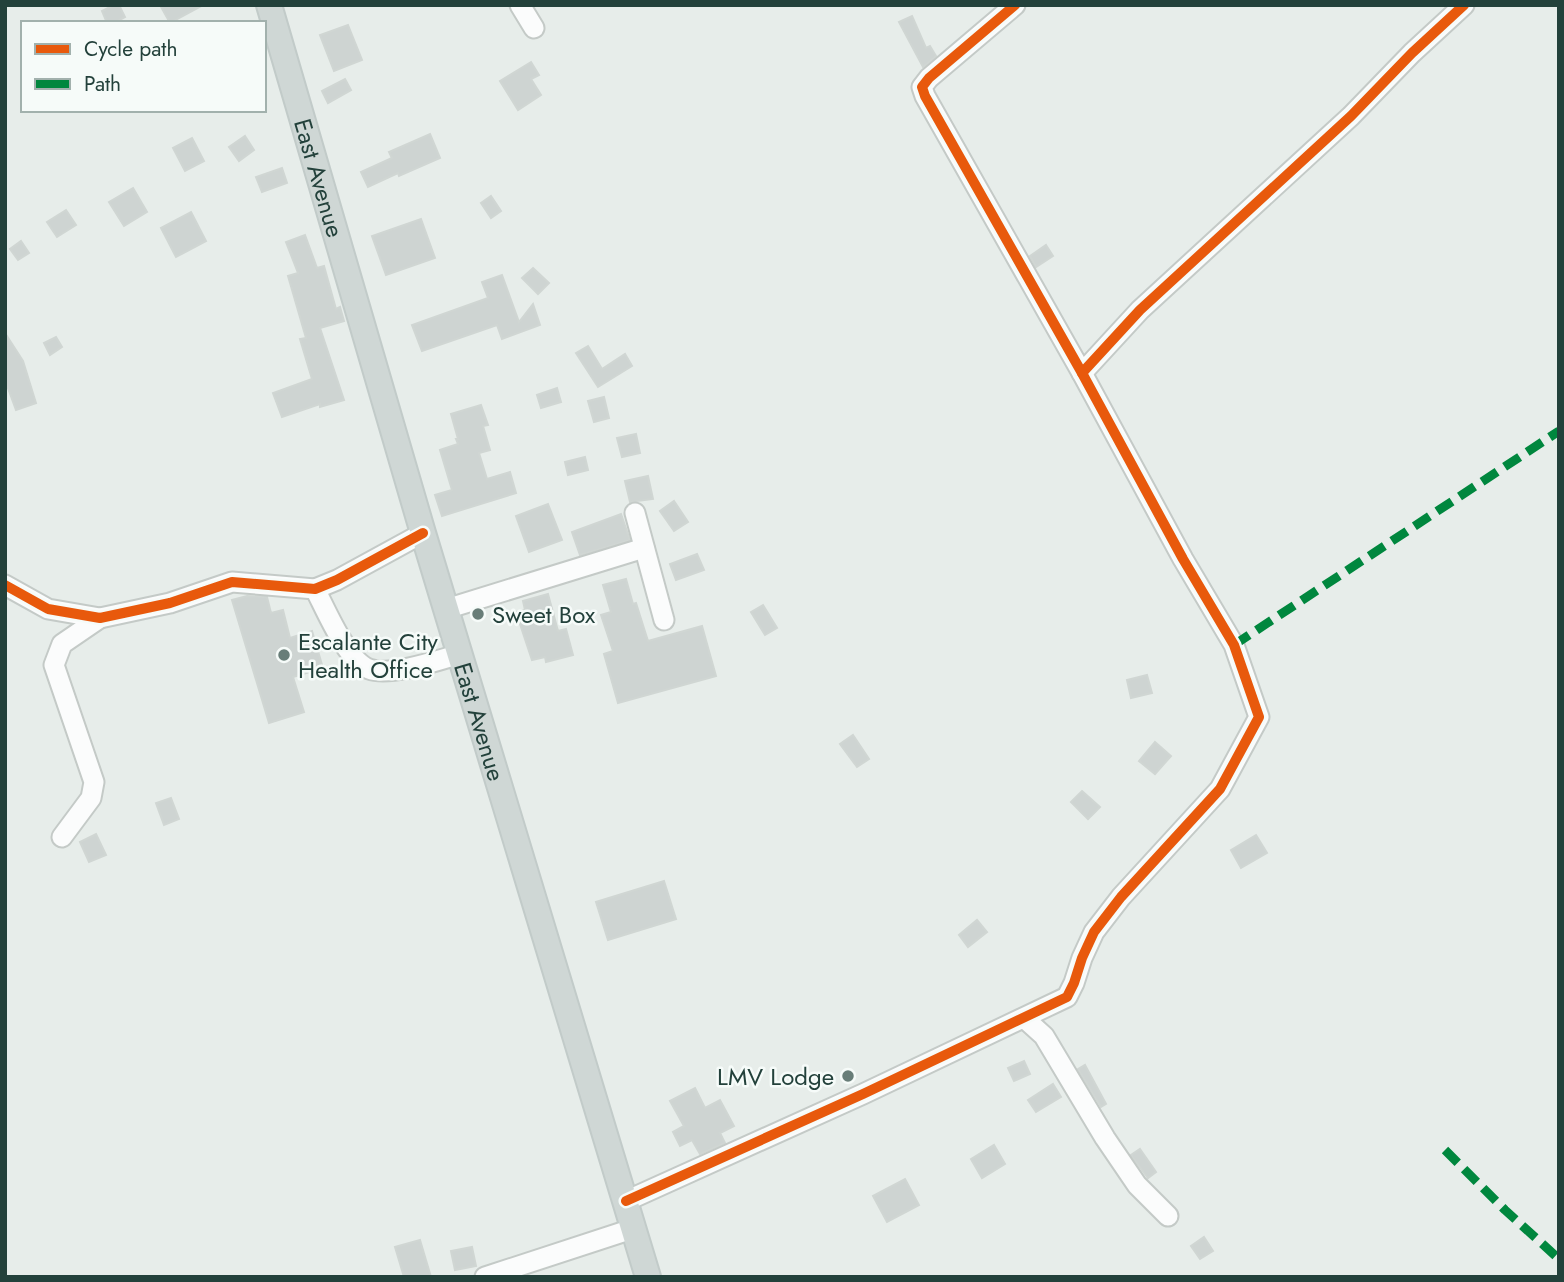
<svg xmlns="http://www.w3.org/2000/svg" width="1564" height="1282" font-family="Jost,sans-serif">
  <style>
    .building { fill: #ced4d2; stroke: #d0d6d3; stroke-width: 2 }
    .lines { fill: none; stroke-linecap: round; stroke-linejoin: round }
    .minor-casing { stroke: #c4cac7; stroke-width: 23 }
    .major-casing { stroke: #c2cbc9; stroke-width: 28 }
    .minor { stroke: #fbfcfc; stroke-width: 19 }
    .major { stroke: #cfd7d5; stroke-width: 24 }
    .quiet { stroke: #00873e; stroke-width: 9; stroke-dasharray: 18 9; stroke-linecap: butt }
    .cycleway-casing { stroke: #f6fbf9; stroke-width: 15 }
    .cycleway { stroke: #e8590c; stroke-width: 10 }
    .poi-dot { fill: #687d78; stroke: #f6fbf9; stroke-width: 2.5 }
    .labels { text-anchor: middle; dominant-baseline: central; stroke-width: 5; stroke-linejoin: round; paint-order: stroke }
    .street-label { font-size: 24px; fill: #23413b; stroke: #f6fbf9 }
    .poi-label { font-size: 24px; fill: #23413b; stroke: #f6fbf9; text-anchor: start }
  </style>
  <rect width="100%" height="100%" fill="#e7edea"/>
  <g class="building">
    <polygon points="114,5 119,5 125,17 114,23 107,23 102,11"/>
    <polygon points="160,5 203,5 170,23"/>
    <polygon points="912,16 926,48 930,46 936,56 923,67 899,22"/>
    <polygon points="348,25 362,60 334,71 320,35"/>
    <polygon points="531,62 539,75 531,79 541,95 518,110 500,81"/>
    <polygon points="345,79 351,90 328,103 322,91"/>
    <polygon points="430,134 440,158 399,176 398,173 368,187 361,172 392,158 389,152"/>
    <polygon points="245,136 254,150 239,161 229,147"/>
    <polygon points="192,138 204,161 185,171 173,148"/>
    <polygon points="282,168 287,183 262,192 256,177"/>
    <polygon points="133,188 147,212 124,226 109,202"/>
    <polygon points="491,196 501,211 491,218 481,203"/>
    <polygon points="66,210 76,225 57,237 47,222"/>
    <polygon points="191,212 206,241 176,257 161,228"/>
    <polygon points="421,219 435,258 386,275 372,236"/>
    <polygon points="305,235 317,268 324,266 336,309 340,307 344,321 320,328 344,400 320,407 320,404 282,417 273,393 312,379 300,339 306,338 288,276 298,273 286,242"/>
    <polygon points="21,241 29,253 18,260 10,249"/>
    <polygon points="1046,245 1053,256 1036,267 1030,256"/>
    <polygon points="533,268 549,283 538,294 522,278"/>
    <polygon points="502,275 519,322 533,304 540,325 502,339 497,325 422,351 412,325 488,298 482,282"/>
    <polygon points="5,333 23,361 36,403 16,410 5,380"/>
    <polygon points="56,337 62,347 50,355 44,343"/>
    <polygon points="588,346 602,369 625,354 632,366 598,387 576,353"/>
    <polygon points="557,388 561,402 541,408 537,395"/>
    <polygon points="604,397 609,418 594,422 588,401"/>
    <polygon points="481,405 488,425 483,426 490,450 479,453 487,479 510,472 516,493 442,516 435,495 452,490 440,450 458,444 456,439 458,439 451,414"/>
    <polygon points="636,434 640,453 622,457 617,438"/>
    <polygon points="585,457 588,470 568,475 565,462"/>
    <polygon points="648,476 653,499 630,502 625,481"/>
    <polygon points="674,501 688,522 674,531 660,511"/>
    <polygon points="548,504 562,540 529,552 516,516"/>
    <polygon points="621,514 630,540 580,555 572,532"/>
    <polygon points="697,554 704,570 676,580 670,564"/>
    <polygon points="626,579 633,604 636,603 648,641 702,626 716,676 618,703 604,654 613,651 601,615 611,612 603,585"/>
    <polygon points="548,594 558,631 566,629 573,655 546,662 545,657 532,660 516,612 525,610 523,601"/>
    <polygon points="247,596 267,597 271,613 283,610 290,638 312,631 323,668 293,677 304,712 269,723 232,600"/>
    <polygon points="763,605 777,628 765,635 751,612"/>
    <polygon points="1147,675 1152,693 1131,698 1127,680"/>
    <polygon points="853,735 869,759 857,767 840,744"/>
    <polygon points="1155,742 1171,756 1155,774 1139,761"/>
    <polygon points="1082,791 1100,807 1088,819 1071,802"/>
    <polygon points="171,798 179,819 164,825 156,803"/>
    <polygon points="96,834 106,855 89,862 80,842"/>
    <polygon points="1256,835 1267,853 1241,868 1231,850"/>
    <polygon points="664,881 676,919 608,940 596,902"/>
    <polygon points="977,920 987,932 968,947 959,935"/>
    <polygon points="1024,1061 1030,1074 1014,1081 1008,1068"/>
    <polygon points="1085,1065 1106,1104 1101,1107 1078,1069"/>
    <polygon points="1053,1084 1061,1097 1036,1112 1028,1100"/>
    <polygon points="695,1088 705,1108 720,1100 734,1126 720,1133 725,1143 700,1154 692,1140 680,1146 673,1132 684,1126 670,1101"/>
    <polygon points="994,1145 1005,1164 982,1178 971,1159"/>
    <polygon points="1140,1149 1156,1172 1148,1178 1131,1155"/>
    <polygon points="905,1179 919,1205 887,1222 873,1196"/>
    <polygon points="1204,1237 1213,1251 1200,1259 1191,1246"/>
    <polygon points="420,1240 431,1277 404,1277 395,1247"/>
    <polygon points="472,1247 476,1266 455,1270 451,1251"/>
  </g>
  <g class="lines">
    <g class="minor-casing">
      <g id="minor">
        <polyline points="520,5 534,28"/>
        <polyline points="1082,373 1140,310 1351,116 1412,53 1464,5"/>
        <polyline points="635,513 664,620"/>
        <polyline points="5,585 48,609 100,618 170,603 232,582 315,589 337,580 423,533"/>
        <path d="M315 589C326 610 347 661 369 669 390 677 439 660 460 654"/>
        <polyline points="446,609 644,548"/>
        <polyline points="62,837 91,798 94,782 54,665 62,644 100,618"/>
        <polyline points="1024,1018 1044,1036 1105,1138 1137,1185 1168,1216"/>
        <polyline points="626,1201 863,1094 1067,997 1074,983 1082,958 1094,932 1121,897 1220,789 1259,717 1234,645 1183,559 1082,373 925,96 922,87 929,78 1015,5"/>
        <polyline points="485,1277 632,1229"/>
      </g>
    </g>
    <g class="major-casing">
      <g id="major">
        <path id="s1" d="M269 5 423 533 648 1277"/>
      </g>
    </g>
    <use href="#minor" class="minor"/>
    <use href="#major" class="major"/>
    <g class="quiet">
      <polyline points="1234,645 1559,431"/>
      <polyline points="1445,1150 1505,1210 1559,1259"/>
    </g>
    <g class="cycleway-casing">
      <g id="cycleway">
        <polyline points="1082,373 1140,310 1351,116 1412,53 1464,5"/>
        <polyline points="5,585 48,609 100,618 170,603 232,582 315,589 337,580 423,533"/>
        <polyline points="626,1201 863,1094 1067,997 1074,983 1082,958 1094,932 1121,897 1220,789 1259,717 1234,645 1183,559 1082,373 925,96 922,87 929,78 1015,5"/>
      </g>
    </g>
    <use href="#cycleway" class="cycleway"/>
  </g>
  <g class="poi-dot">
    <circle cx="478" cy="614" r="7"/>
    <circle cx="284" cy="655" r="7"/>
    <circle cx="848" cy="1076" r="7"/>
  </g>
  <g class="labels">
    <g class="street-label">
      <text stroke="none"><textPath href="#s1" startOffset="180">East Avenue</textPath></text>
      <text stroke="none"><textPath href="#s1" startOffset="747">East Avenue</textPath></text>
    </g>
    <g class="poi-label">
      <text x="492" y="614">Sweet Box</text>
      <text x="298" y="641">Escalante City<tspan x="298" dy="28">Health Office</tspan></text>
      <text x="834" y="1076" text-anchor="end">LMV Lodge</text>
    </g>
  </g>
  <rect width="1564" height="1282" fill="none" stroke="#23413b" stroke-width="14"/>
  <rect x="21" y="21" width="245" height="91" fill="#f6fbf9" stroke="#a2b1ad" stroke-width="2"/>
  <rect x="35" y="44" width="35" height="10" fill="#e8590c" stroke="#a2b1ad" stroke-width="2"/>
  <text x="84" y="56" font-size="21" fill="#23413b">Cycle path</text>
  <rect x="35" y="79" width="35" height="10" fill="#00873e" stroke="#a2b1ad" stroke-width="2"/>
  <text x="84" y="91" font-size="21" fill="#23413b">Path</text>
</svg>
